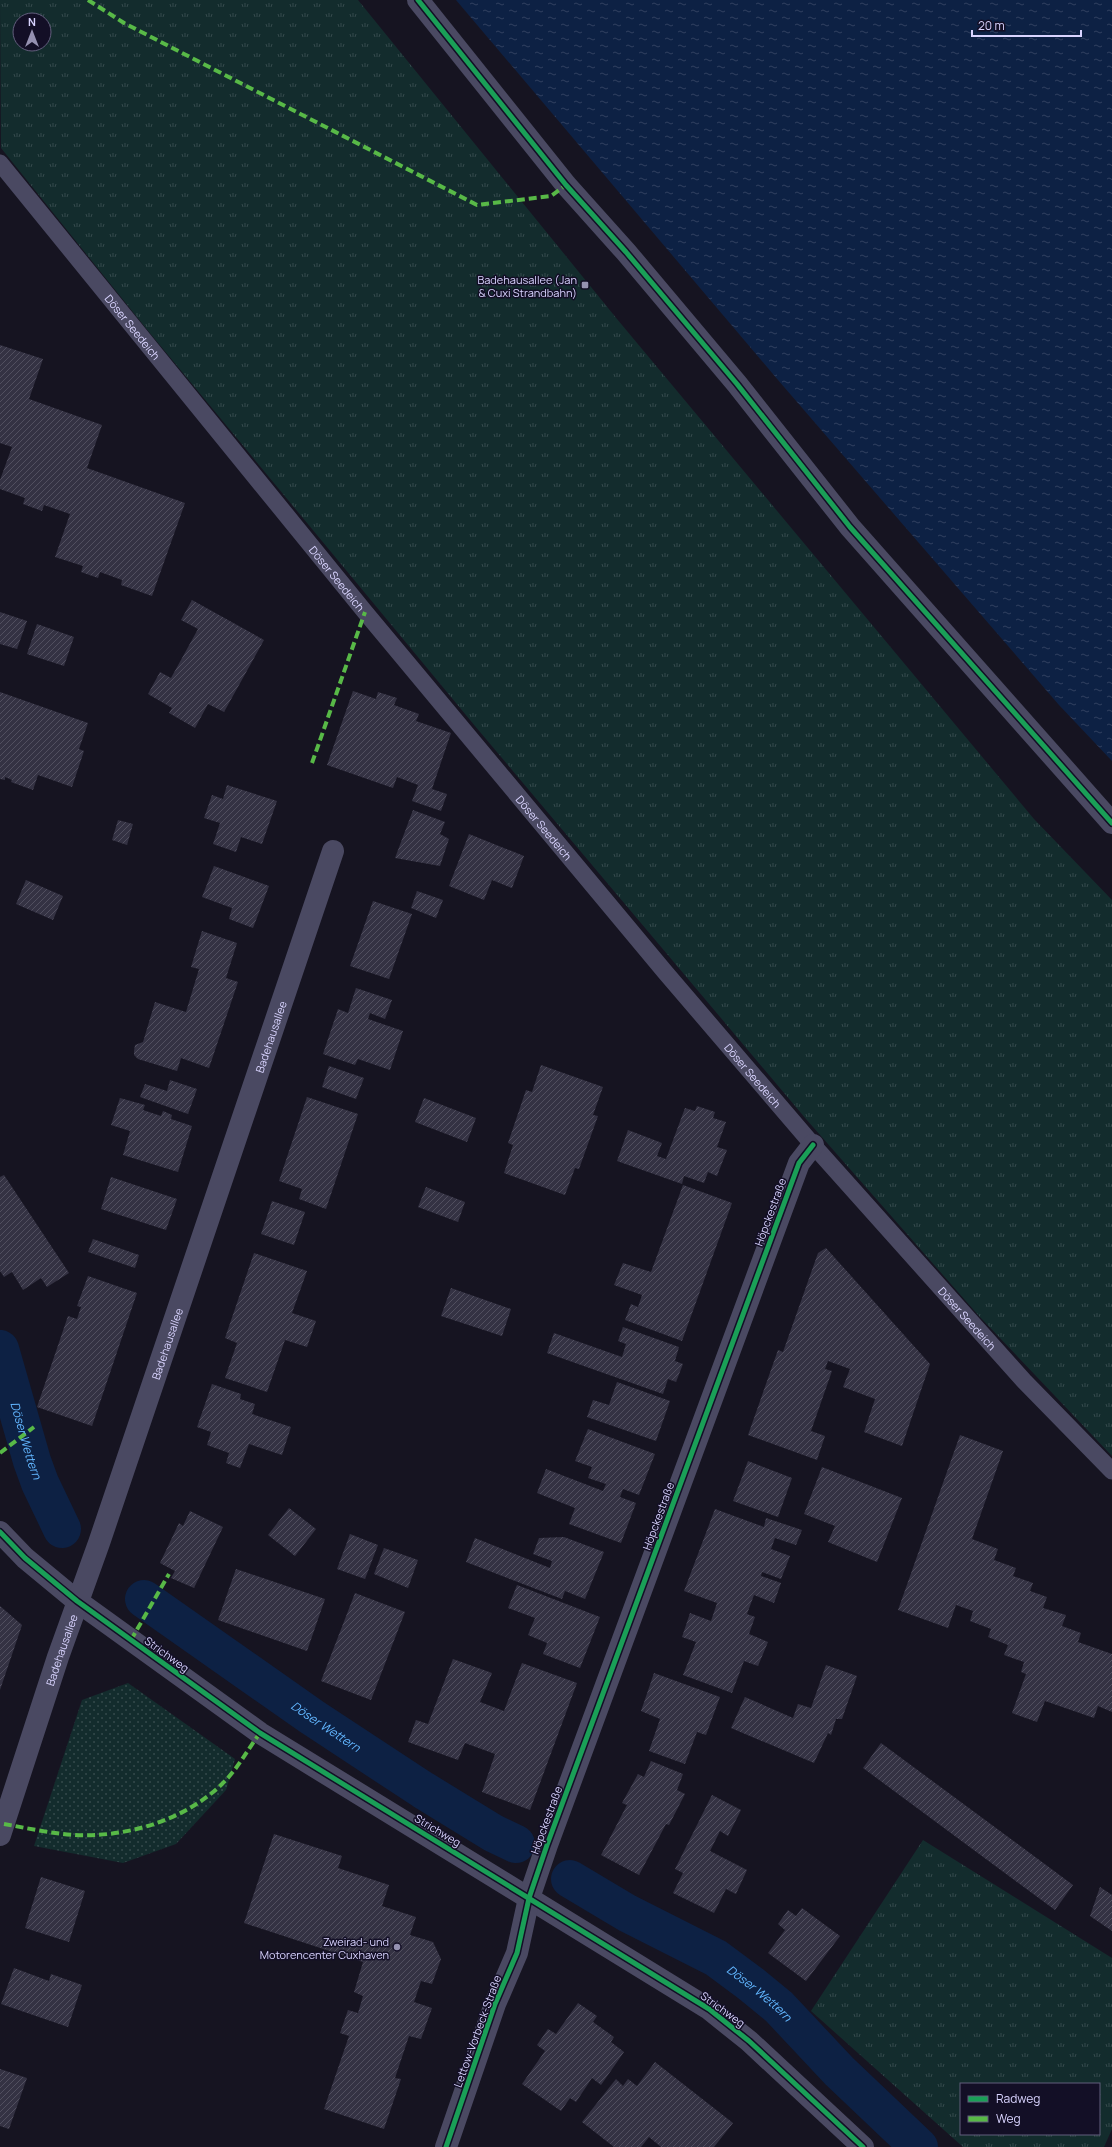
<svg xmlns="http://www.w3.org/2000/svg" width="1112" height="2147" font-family="Manrope,sans-serif">
  <style>
    .grass { fill: url(#grass-tufts); fill-rule: evenodd }
    .park { fill: url(#park-dots) }
    .water { fill: url(#water-ripples) }
    .lines { fill: none; stroke-linecap: round; stroke-linejoin: round }
    .canal { stroke: #0d2144; stroke-width: 38 }
    .building { fill: url(#building-hatch) }
    .service { stroke: #4a4962; stroke-width: 17 }
    .pedestrian { stroke: #4a4962; stroke-width: 22 }
    .minor { stroke: #4a4962; stroke-width: 22 }
    .quiet { stroke: #58b947; stroke-width: 4; stroke-dasharray: 8 4; stroke-linecap: butt }
    .cycleway-casing { stroke: #130f26; stroke-width: 8 }
    .cycleway { stroke: #1a9f57; stroke-width: 5 }
    .poi-dot { fill: #9591b1; stroke: #130f26; stroke-width: 1.5 }
    .labels { text-anchor: middle; dominant-baseline: central; stroke-width: 3; stroke-linejoin: round; paint-order: stroke }
    .poi-label { font-size: 11px; fill: #d9d4ff; stroke: #130f26; text-anchor: end }
    .street-label { font-size: 11px; fill: #d9d4ff; stroke: #130f26 }
    .water-label { font-size: 12px; font-style: italic; fill: #62b6ff; stroke: #130f26 }
  </style>
  <defs>
    <pattern id="grass-tufts" width="24" height="20" patternUnits="userSpaceOnUse"><rect width="24" height="20" fill="#132c2d"/><path d="M3 7l-1-3M5 7V3M7 7l1-3M15 17l-1-3M17 17v-4M19 17l1-3" fill="none" stroke="#354a4c"/></pattern>
    <pattern id="park-dots" width="8" height="8" patternUnits="userSpaceOnUse"><rect width="8" height="8" fill="#132c2d"/><path d="M2 2h.1M6 6h.1" fill="none" stroke="#354a4c" stroke-width="1.8" stroke-linecap="round"/></pattern>
    <pattern id="water-ripples" width="26" height="14" patternUnits="userSpaceOnUse"><rect width="26" height="14" fill="#0d2144"/><path d="M2 4q2-2 4 0t4 0M15 11q2-2 4 0t4 0" fill="none" stroke="#304060"/></pattern>
    <pattern id="building-hatch" width="6" height="6" patternUnits="userSpaceOnUse"><rect width="6" height="6" fill="#343243"/><path d="M-1 1l2-2M0 6l6-6M5 7l2-2" fill="none" stroke="#514f5f"/></pattern>
  </defs>
  <rect width="100%" height="100%" fill="#161421"/>
  <g class="grass">
    <path d="M0 0H358L617 319 1034 819 1112 900V1456L979 1316 806 1119 475 726 149 332 1 148ZM20 20H44V44H20Z"/>
    <path d="M923 1840 1112 1958V2129L1104 2147H963L811 2011ZM961 2084H1099V2134H961Z"/>
  </g>
  <polygon class="park" points="128,1683 235,1759 226,1790 176,1844 123,1863 34,1846 82,1700"/>
  <polygon class="water" points="456,0 1112,0 1112,761 1059,705 778,380"/>
  <g class="lines">
    <g class="canal">
      <path id="s1" d="M0 1349 32 1461 40 1483 62 1529"/>
      <path id="s2" d="M144 1599 312 1717 423 1790 493 1833 516 1844"/>
      <path id="s3" d="M570 1879 627 1913 716 1958 751 1984 779 2007 839 2071 919 2147"/>
    </g>
  </g>
  <g class="building">
    <polygon points="0,345 43,359 29,399 102,425 87,468 185,503 152,596 121,585 122,580 100,572 98,578 81,572 83,566 55,557 70,514 44,505 42,511 23,504 25,498 0,489 0,480 12,447 0,443"/>
    <polygon points="192,600 264,640 224,712 208,704 195,728 169,713 172,708 148,694 160,672 171,678 198,629 181,620"/>
    <polygon points="0,612 27,621 17,649 0,644"/>
    <polygon points="37,624 74,637 64,666 27,654"/>
    <polygon points="353,691 376,699 378,692 397,698 394,705 419,714 416,721 451,733 432,789 447,794 441,811 412,801 418,785 397,777 393,788 327,765"/>
    <polygon points="0,692 88,723 79,749 84,751 72,787 38,775 33,790 11,782 12,780 5,777 5,780 0,779"/>
    <polygon points="227,785 277,801 262,844 241,837 236,852 213,844 220,823 204,818 212,795 223,799"/>
    <polygon points="413,810 445,822 440,834 449,839 440,866 395,858"/>
    <polygon points="118,820 133,824 127,845 112,840"/>
    <polygon points="469,834 524,856 512,888 492,880 484,900 449,886"/>
    <polygon points="214,866 269,886 253,928 229,919 232,908 202,897"/>
    <polygon points="26,880 63,896 53,920 16,904"/>
    <polygon points="417,891 443,900 436,918 411,908"/>
    <polygon points="373,901 412,914 389,979 350,966"/>
    <polygon points="202,931 237,943 226,978 238,982 209,1068 181,1058 177,1071 138,1059 134,1055 134,1051 135,1045 143,1042 155,1002 186,1012 199,969 191,967"/>
    <polygon points="356,988 392,1000 385,1019 370,1013 368,1019 403,1031 390,1070 358,1059 355,1065 323,1054 338,1009 348,1013"/>
    <polygon points="541,1065 603,1087 593,1115 598,1116 579,1169 575,1168 565,1195 504,1173 513,1145 508,1143 526,1090 532,1092"/>
    <polygon points="329,1066 364,1078 356,1099 322,1087"/>
    <polygon points="170,1080 197,1089 188,1114 140,1097 145,1084 167,1091"/>
    <polygon points="307,1097 358,1114 326,1209 299,1199 302,1189 279,1181"/>
    <polygon points="120,1098 145,1105 143,1110 161,1116 163,1111 172,1115 171,1119 192,1126 178,1172 123,1155 130,1131 111,1125"/>
    <polygon points="424,1098 476,1118 467,1142 415,1122"/>
    <polygon points="697,1106 715,1112 713,1118 726,1122 717,1147 727,1150 717,1176 708,1172 704,1183 684,1176 682,1184 617,1161 628,1130 662,1143 657,1156 666,1159 685,1108 695,1111"/>
    <polygon points="4,1175 69,1273 47,1287 41,1278 23,1290 12,1272 4,1277 0,1271 0,1177"/>
    <polygon points="111,1177 177,1199 166,1230 101,1209"/>
    <polygon points="683,1185 732,1203 682,1341 625,1320 631,1304 638,1307 642,1295 614,1285 623,1263 651,1272"/>
    <polygon points="426,1187 465,1202 458,1222 418,1207"/>
    <polygon points="272,1201 305,1212 294,1245 261,1234"/>
    <polygon points="93,1239 139,1255 135,1268 88,1252"/>
    <polygon points="826,1248 930,1364 902,1446 864,1432 875,1399 843,1387 850,1369 828,1361 825,1369 832,1371 811,1431 825,1436 817,1460 748,1435 778,1350 783,1352 818,1253"/>
    <polygon points="254,1253 307,1271 292,1313 316,1321 307,1347 285,1340 267,1392 225,1378 237,1343 225,1338"/>
    <polygon points="88,1276 137,1293 92,1426 37,1407 68,1316 77,1319 81,1307 77,1306"/>
    <polygon points="451,1288 511,1309 502,1336 441,1316"/>
    <polygon points="623,1327 679,1347 675,1361 683,1364 676,1382 668,1379 663,1394 547,1353 554,1333 622,1357 626,1344 618,1341"/>
    <polygon points="617,1382 670,1401 656,1441 587,1417 593,1400 609,1405"/>
    <polygon points="212,1384 241,1394 240,1399 255,1404 252,1414 291,1427 282,1455 249,1444 240,1468 226,1463 229,1453 207,1445 211,1432 197,1427"/>
    <polygon points="588,1429 655,1454 639,1495 623,1489 620,1497 636,1503 621,1543 569,1524 575,1508 537,1493 546,1469 603,1491 606,1484 588,1478 592,1467 575,1461"/>
    <polygon points="960,1435 1003,1451 972,1539 998,1549 994,1560 1016,1568 1013,1576 1033,1583 1030,1591 1047,1597 1043,1608 1066,1615 1062,1626 1081,1633 1078,1642 1112,1654 1112,1712 1098,1706 1094,1718 1045,1701 1037,1722 1012,1713 1026,1674 1021,1672 1024,1662 1004,1655 1008,1645 988,1637 991,1629 970,1621 973,1611 956,1605 948,1628 898,1610"/>
    <polygon points="748,1461 792,1478 778,1517 733,1501"/>
    <polygon points="822,1467 902,1498 877,1562 828,1542 835,1526 804,1514"/>
    <polygon points="289,1508 316,1529 295,1556 268,1535"/>
    <polygon points="715,1509 764,1527 766,1518 802,1530 796,1545 775,1538 771,1549 790,1556 781,1579 762,1572 761,1576 781,1583 774,1603 754,1595 747,1614 755,1617 749,1634 768,1642 758,1666 744,1661 732,1693 683,1675 696,1642 682,1637 690,1613 711,1621 717,1603 684,1591"/>
    <polygon points="190,1511 223,1527 194,1588 171,1578 175,1571 160,1563 179,1523 183,1526"/>
    <polygon points="350,1534 378,1545 365,1579 337,1569"/>
    <polygon points="564,1537 604,1552 585,1599 565,1591 562,1599 466,1562 475,1538 550,1568 552,1561 533,1554 539,1538"/>
    <polygon points="384,1548 418,1560 408,1588 374,1574"/>
    <polygon points="236,1569 325,1599 307,1651 218,1620"/>
    <polygon points="517,1585 600,1617 580,1668 543,1654 547,1643 528,1635 535,1618 508,1608"/>
    <polygon points="355,1593 405,1612 371,1700 321,1681"/>
    <polygon points="0,1606 22,1625 0,1690"/>
    <polygon points="453,1659 492,1673 480,1702 504,1711 522,1663 577,1683 530,1810 482,1792 495,1754 465,1743 458,1760 408,1742 416,1720 428,1724"/>
    <polygon points="826,1665 857,1676 842,1719 836,1719 831,1735 828,1733 814,1763 731,1728 745,1697 793,1718 798,1704 811,1708"/>
    <polygon points="654,1673 720,1697 706,1735 697,1732 685,1764 649,1751 660,1719 641,1711"/>
    <polygon points="881,1743 1073,1885 1055,1910 863,1768"/>
    <polygon points="651,1761 683,1774 677,1790 685,1794 669,1825 666,1824 639,1875 601,1855 627,1805 622,1803 638,1774 644,1777"/>
    <polygon points="712,1795 741,1810 728,1836 720,1831 710,1851 747,1870 736,1894 726,1889 714,1913 673,1893 683,1873 675,1869"/>
    <polygon points="274,1834 342,1856 338,1868 389,1885 382,1906 416,1917 410,1935 433,1942 441,1959 432,1984 421,1981 414,2002 432,2008 421,2039 409,2036 395,2078 401,2079 384,2129 324,2109 349,2036 340,2033 348,2010 358,2013 363,1996 354,1992 363,1962 244,1923"/>
    <polygon points="41,1877 85,1891 69,1942 25,1928"/>
    <polygon points="1100,1887 1112,1895 1112,1931 1090,1916"/>
    <polygon points="802,1908 840,1936 806,1981 768,1953 785,1930 778,1924 788,1910 796,1916"/>
    <polygon points="14,1968 49,1981 51,1974 82,1985 68,2027 1,2004"/>
    <polygon points="578,2003 597,2016 593,2022 614,2037 611,2042 624,2052 601,2085 592,2078 576,2102 570,2098 561,2111 522,2084 545,2051 537,2045 548,2029 556,2034"/>
    <polygon points="655,2062 733,2123 714,2147 661,2147 649,2137 641,2147 614,2147 582,2122 616,2079 623,2086 628,2079 637,2086"/>
    <polygon points="0,2069 27,2078 9,2129 0,2126"/>
  </g>
  <g class="lines">
    <path class="service" id="s4" d="M0 163 365 612 665 972 813 1145 1024 1381 1112 1471"/>
    <polyline class="pedestrian" points="418,0 566,185 626,252 737,384 850,527 1112,823"/>
    <g class="minor">
      <polyline points="0,1532 25,1558 77,1601 260,1733 709,2009 749,2041 863,2147"/>
      <path id="s5" d="M0 1835 58 1657 99 1543 333 851"/>
      <polyline points="446,2147 495,2004 517,1953 529,1898 547,1845 799,1163 813,1145"/>
    </g>
    <g class="quiet">
      <polyline points="88,0 124,23 477,205 551,196 566,185"/>
      <polyline points="312,763 365,612"/>
      <polyline points="0,1453 34,1427"/>
      <polyline points="131,1640 169,1574"/>
      <path d="M4 1824C33 1829 64 1837 95 1835 140 1833 189 1816 222 1784 237 1770 248 1749 260 1733"/>
    </g>
    <g class="cycleway-casing">
      <g id="cycleway">
        <polyline points="418,0 566,185 626,252 737,384 850,527 1112,823"/>
        <polyline points="0,1532 25,1558 77,1601 260,1733 709,2009 749,2041 863,2147"/>
        <polyline points="446,2147 495,2004 517,1953 529,1898 547,1845 799,1163 813,1145"/>
      </g>
    </g>
    <use href="#cycleway" class="cycleway"/>
  </g>
  <g class="poi-dot">
    <rect x="581" y="281" width="8" height="8" rx="2"/>
    <circle cx="397" cy="1947" r="4"/>
  </g>
  <g class="labels">
    <g class="poi-label">
      <text x="577" y="279">Badehausallee (Jan<tspan x="577" dy="13">&amp; Cuxi Strandbahn)</tspan></text>
      <text x="389" y="1941">Zweirad- und<tspan x="389" dy="13">Motorencenter Cuxhaven</tspan></text>
    </g>
    <g class="street-label">
      <text stroke="none"><textPath href="#s4" startOffset="211">Döser Seedeich</textPath></text>
      <text stroke="none"><textPath href="#s4" startOffset="535">Döser Seedeich</textPath></text>
      <text stroke="none"><textPath href="#s4" startOffset="859">Döser Seedeich</textPath></text>
      <text stroke="none"><textPath href="#s5" startOffset="843">Badehausallee</textPath></text>
      <text stroke="none"><textPath href="#s4" startOffset="1183">Döser Seedeich</textPath></text>
      <text transform="translate(770 1212) rotate(-70)">Höpckestraße</text>
      <text stroke="none"><textPath href="#s4" startOffset="1507">Döser Seedeich</textPath></text>
      <text stroke="none"><textPath href="#s5" startOffset="519">Badehausallee</textPath></text>
      <text transform="translate(658 1516) rotate(-70)">Höpckestraße</text>
      <text stroke="none"><textPath href="#s5" startOffset="195">Badehausallee</textPath></text>
      <text transform="translate(167 1654) rotate(36)">Strichweg</text>
      <text transform="translate(546 1820) rotate(-70)">Höpckestraße</text>
      <text transform="translate(438 1830) rotate(31)">Strichweg</text>
      <text transform="translate(723 2009) rotate(36)">Strichweg</text>
      <text transform="translate(477 2031) rotate(-70)">Lettow-Vorbeck-Straße</text>
    </g>
    <g class="water-label">
      <text stroke="none"><textPath href="#s1" startOffset="95">Döser Wettern</textPath></text>
      <text stroke="none"><textPath href="#s2" startOffset="222">Döser Wettern</textPath></text>
      <text stroke="none"><textPath href="#s3" startOffset="222">Döser Wettern</textPath></text>
    </g>
  </g>
  <rect x="960" y="2083" width="140" height="52" fill="#130f26" stroke="#625e7d"/>
  <rect x="968" y="2096" width="20" height="6" fill="#1a9f57" stroke="#625e7d"/>
  <text x="996" y="2103" font-size="12" fill="#d9d4ff">Radweg</text>
  <rect x="968" y="2116" width="20" height="6" fill="#58b947" stroke="#625e7d"/>
  <text x="996" y="2123" font-size="12" fill="#d9d4ff">Weg</text>
  <g transform="translate(32 32)"><circle r="19" fill="#130f26" stroke="#625e7d"/>
  <path d="M0-3L7 15L0 10L-7 15Z" fill="#9591b1"/>
  <text y="-6" font-size="11" font-weight="bold" text-anchor="middle" fill="#d9d4ff">N</text>
  </g>
  <path d="M972 30v6h109v-6" fill="none" stroke="#d9d4ff" stroke-width="2"/>
  <text x="978" y="30" font-size="12" fill="#d9d4ff" stroke="#130f26" stroke-width="3" paint-order="stroke">20 m</text>
</svg>
